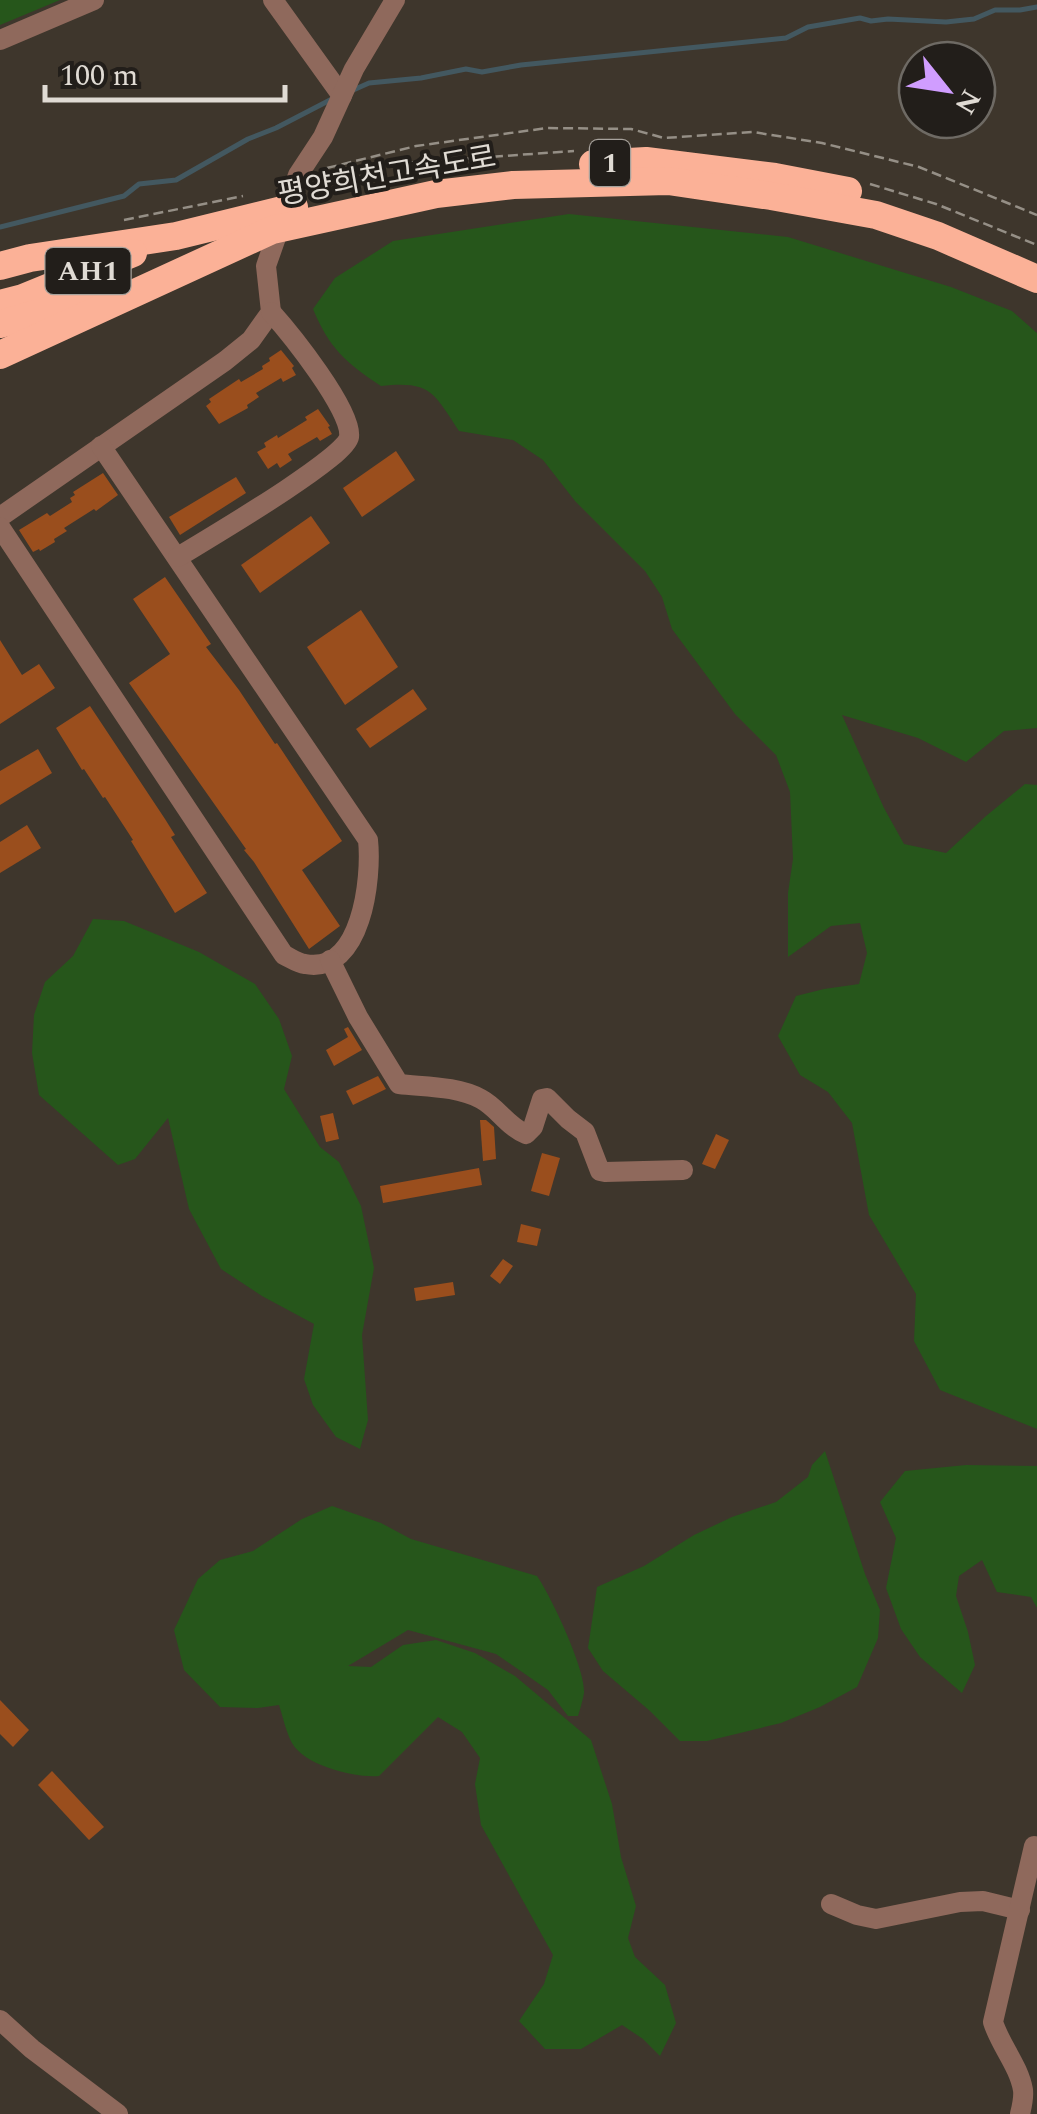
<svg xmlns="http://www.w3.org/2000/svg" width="1037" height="2114" font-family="Spectral,'Noto Sans KR',serif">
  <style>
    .green { fill: #26561b }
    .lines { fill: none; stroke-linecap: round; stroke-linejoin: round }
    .stream { stroke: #435860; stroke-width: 5 }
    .building { fill: #9a4e1d }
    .path { stroke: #958f86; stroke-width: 2.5; stroke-dasharray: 10 5; stroke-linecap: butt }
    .minor { stroke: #8f695c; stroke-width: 20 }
    .highway { stroke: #fbb197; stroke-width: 28 }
    .labels { text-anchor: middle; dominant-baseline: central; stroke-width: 8; stroke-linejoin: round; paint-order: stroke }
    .shield { fill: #221e1a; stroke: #a7a29c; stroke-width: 2.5 }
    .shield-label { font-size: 28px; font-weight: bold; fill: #e0dbd4 }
    .street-label { font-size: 30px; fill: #e0dbd4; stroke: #221e1a }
  </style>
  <rect width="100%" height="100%" fill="#3e362c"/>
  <g class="green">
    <polygon points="0,0 60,0 0,25"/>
    <path d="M569 214 788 237 951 287 1012 311 1037 333V728L1004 731 966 762 918 738 842 715 884 808 904 844 946 853 986 816 1025 784 1037 785V1429L940 1390 914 1341 916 1294 869 1215 852 1123 828 1092 800 1075 778 1036 796 996 824 989 859 984 867 953 860 923 831 926 788 957V893L793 859 790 792 776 755 735 714 672 629 662 597 645 571 575 501 543 460 513 440 459 431C433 392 431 381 381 386 346 363 329 348 313 309L335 278 393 241Z"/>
    <polygon points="93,919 124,921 199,952 255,984 279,1019 292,1056 284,1089 320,1147 339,1162 361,1206 374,1268 362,1335 368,1420 360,1449 336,1437 313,1405 304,1379 314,1324 262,1296 221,1269 189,1209 168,1118 135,1159 118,1165 39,1095 32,1053 34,1015 45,982 73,956"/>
    <polygon points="825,1451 865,1574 880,1610 878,1638 857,1687 820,1707 781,1723 707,1741 680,1741 650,1711 603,1671 588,1648 597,1587 644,1566 694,1535 732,1517 776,1502 808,1477 812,1465"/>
    <polygon points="966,1465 1037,1466 1037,1608 1031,1597 997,1592 982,1560 959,1576 956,1596 968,1632 975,1665 962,1693 920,1657 901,1629 886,1588 896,1538 880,1502 905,1471"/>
    <path d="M332 1506 381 1523 411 1539 537 1576C551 1596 586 1670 584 1693 583 1700 580 1709 578 1716H568L548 1690 496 1654 408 1630 348 1666 371 1667 403 1645 436 1640 475 1653 515 1676 591 1740 612 1804 621 1857 636 1906 628 1938 635 1957 665 1985 676 2023 660 2056 643 2039 622 2025 581 2049H545L519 2021 544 1984 553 1955 481 1825 475 1784 480 1758 462 1732 438 1717 379 1776C355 1778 305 1766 292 1743 286 1732 283 1717 279 1705L258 1708 220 1707 184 1670 174 1630 198 1579 220 1560 253 1551 302 1519Z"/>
  </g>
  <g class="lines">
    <g class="stream">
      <polyline points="351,91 369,83 421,78 466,69 482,72 521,65 786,38 808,27 860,18 871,21 888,19 946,22 974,19 995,10 1020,10 1037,7"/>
      <polyline points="0,227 124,196 139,184 176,180 248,139 276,128 332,99"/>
    </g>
  </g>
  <g class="building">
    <polygon points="281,350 294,366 292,368 296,375 283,382 281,378 256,393 259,397 247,405 248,408 219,424 206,406 211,402 209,399 239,379 241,382 263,369 262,366 270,361 269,358"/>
    <polygon points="318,409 330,426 328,427 332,434 320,441 317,437 288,454 292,460 280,468 277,463 268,469 257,452 266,447 264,443 277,435 278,438 307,420 305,417"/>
    <polygon points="396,451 415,480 362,517 343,488"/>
    <polygon points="103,473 118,495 96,511 94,509 64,528 67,531 54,539 55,542 40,551 39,549 33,552 19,530 47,513 50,516 72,502 70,498 75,495 73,492"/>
    <polygon points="236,477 246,493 180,535 169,517"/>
    <polygon points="311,516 330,543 260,593 241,565"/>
    <polygon points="165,577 211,644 206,647 239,690 275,744 277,743 342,841 302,870 340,926 309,949 254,862 244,850 246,849 129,683 170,654 133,599"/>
    <polygon points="361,610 398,667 345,705 307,647"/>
    <polygon points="0,640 22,675 39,664 55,688 0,724"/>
    <polygon points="413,689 427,709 370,748 356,729"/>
    <polygon points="90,706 165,819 175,835 171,837 207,893 175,913 131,841 133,840 105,797 103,798 84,769 82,770 56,728"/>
    <polygon points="38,749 52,773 0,805 0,771"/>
    <polygon points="27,825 41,848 0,873 0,842"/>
    <polygon points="348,1027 362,1050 334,1066 326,1050 348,1037 344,1029"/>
    <polygon points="378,1076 386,1089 353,1105 346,1091"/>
    <polygon points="333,1113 339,1139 326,1142 320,1116"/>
    <polygon points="480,1120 486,1120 494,1127 496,1159 483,1161"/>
    <polygon points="716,1134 729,1140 715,1169 702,1164"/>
    <polygon points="542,1153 560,1158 549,1196 531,1191"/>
    <polygon points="479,1168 482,1185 383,1203 380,1186"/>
    <polygon points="521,1224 541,1229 537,1246 517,1242"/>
    <polygon points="503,1259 513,1266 500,1284 490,1276"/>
    <polygon points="453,1282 455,1295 416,1301 414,1288"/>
    <polygon points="0,1700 29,1730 13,1747 0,1734"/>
    <polygon points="52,1771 104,1827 89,1840 38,1785"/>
  </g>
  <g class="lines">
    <g class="path">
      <polyline points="327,168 416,146 547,128 631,129 664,138 753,132 822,143 919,167 1037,215"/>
      <polyline points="315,181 403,163 574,151"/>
      <polyline points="870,184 936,204 1037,245"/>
      <polyline points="124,220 243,196"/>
    </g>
    <g class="minor">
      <polyline points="273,0 342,96"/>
      <polyline points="0,40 94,0"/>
      <polyline points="0,517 225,361 251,340 271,312 266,266 298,175 323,137 354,69 395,0"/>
      <path d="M0 527 284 955C291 958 297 963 305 964 362 975 372 877 368 840L101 446"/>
      <path d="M178 557C204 541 346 458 349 437 353 411 289 332 271 312"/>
      <path d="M330 960 358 1017 399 1084C425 1087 457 1086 481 1099 498 1108 507 1126 526 1134L533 1127 542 1099 547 1098 568 1119 585 1132 600 1171 605 1172 683 1170"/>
      <polyline points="831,1904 857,1915 876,1919 960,1902 983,1901 1020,1910"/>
      <polyline points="0,2020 32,2049 118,2114"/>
      <path d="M1020 2114C1022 2106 1024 2098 1023 2090 1019 2066 1000 2045 993 2022L1034 1846"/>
    </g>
    <g class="highway">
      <polyline points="593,164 646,161 775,177 848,191"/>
      <polyline points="0,266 30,258 176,236 294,207"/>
      <polyline points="0,304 23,298 133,253"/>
      <polyline points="0,324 95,297"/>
      <polyline points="0,355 272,230 436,194 513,185 668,181 771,196 876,215 938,236 1037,279"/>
    </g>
  </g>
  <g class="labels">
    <g class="shield">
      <rect x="590" y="140" width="40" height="46" rx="8"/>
      <rect x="45.5" y="248" width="85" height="46" rx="8"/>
    </g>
    <g class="shield-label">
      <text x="610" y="163">1</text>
      <text x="88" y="271">AH1</text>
    </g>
    <g class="street-label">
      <text transform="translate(387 176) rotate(-10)">평양희천고속도로</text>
    </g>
  </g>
  <g transform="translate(947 90) rotate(120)"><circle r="48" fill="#221e1a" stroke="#6e6a64" stroke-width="2.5"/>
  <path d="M0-8L18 38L0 25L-18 38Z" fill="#d09dff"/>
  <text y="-15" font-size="28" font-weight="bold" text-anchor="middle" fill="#e0dbd4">N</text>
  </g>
  <path d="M45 85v15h240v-15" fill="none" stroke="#e0dbd4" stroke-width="5"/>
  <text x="60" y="85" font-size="30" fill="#e0dbd4" stroke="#221e1a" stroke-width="8" paint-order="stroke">100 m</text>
</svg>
